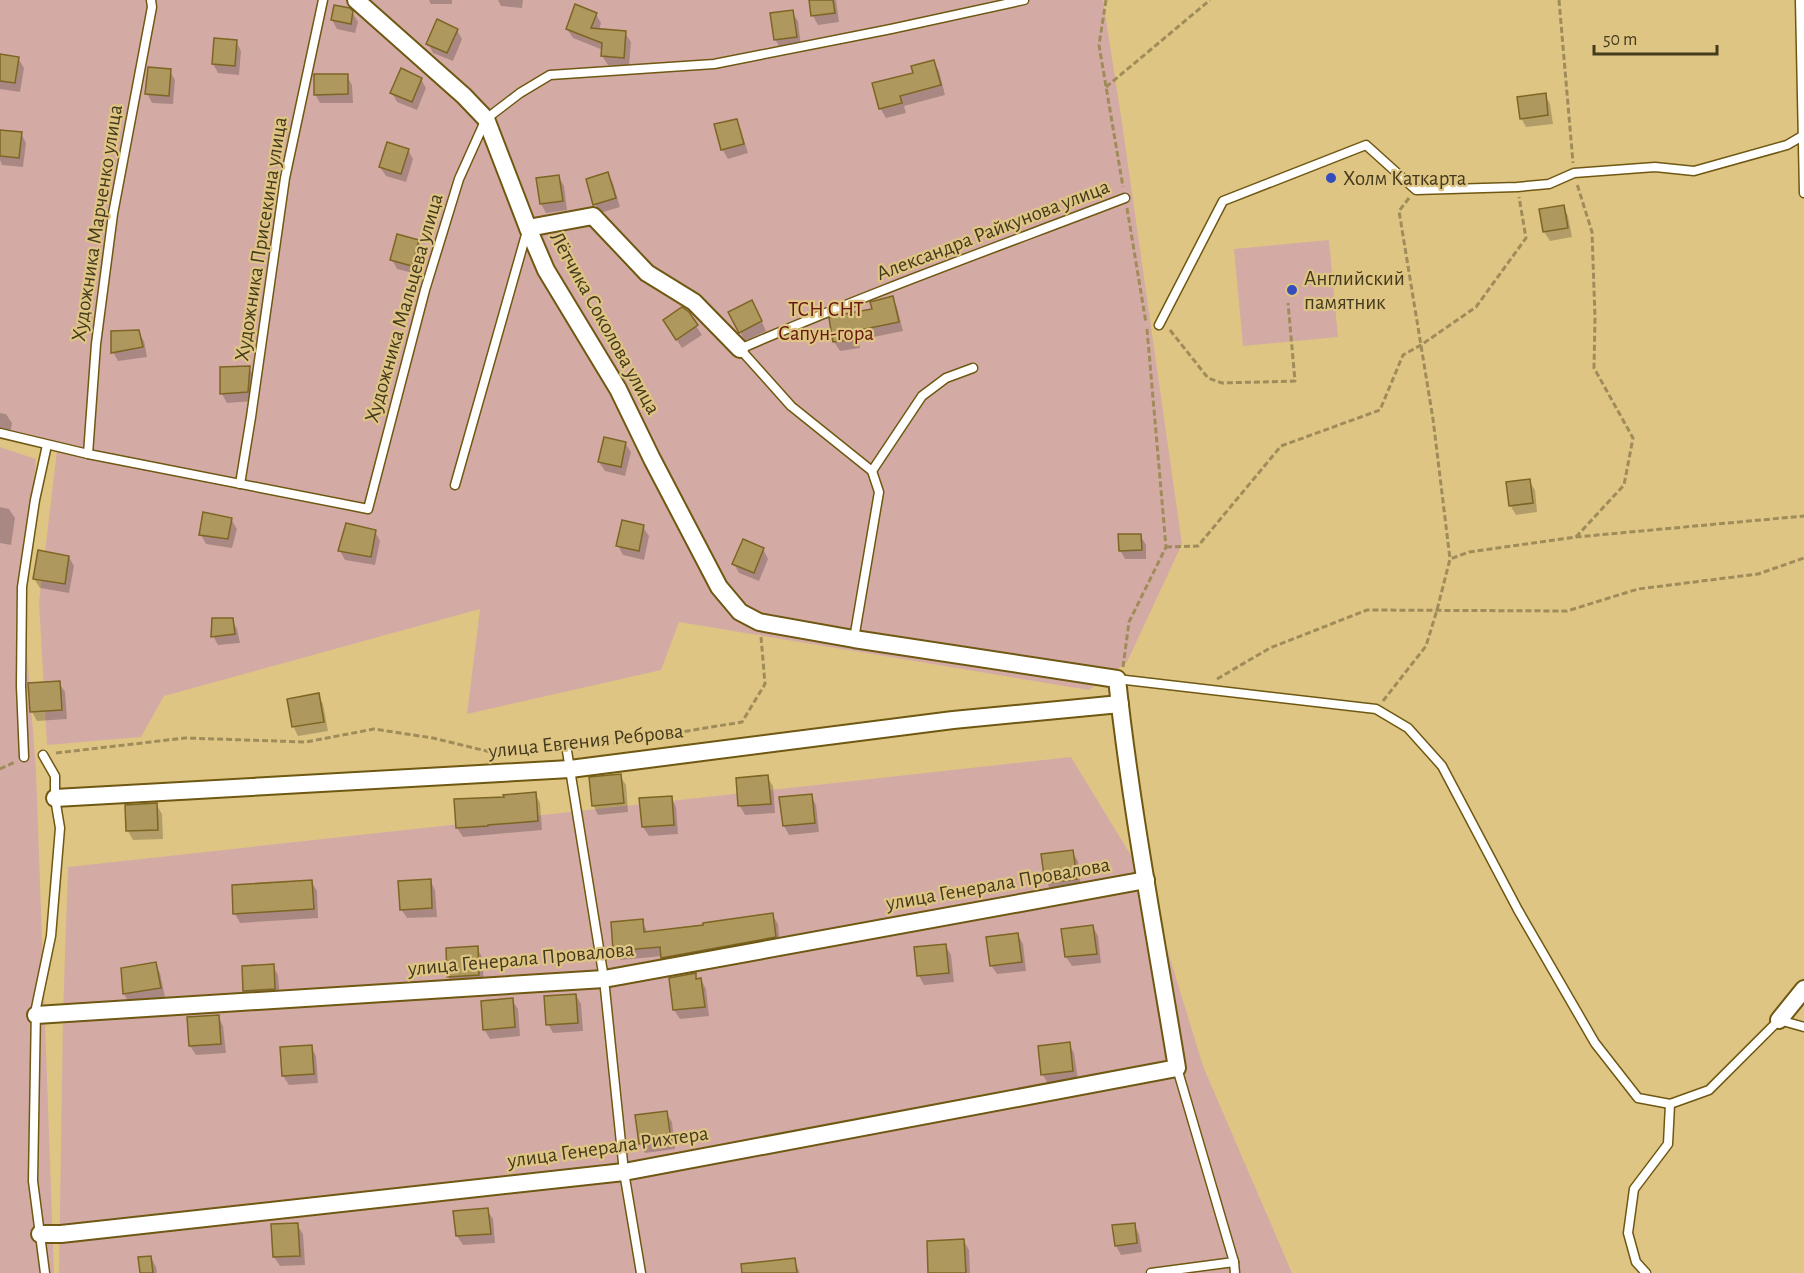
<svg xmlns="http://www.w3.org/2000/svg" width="1804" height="1273" font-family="'Alegreya Sans',sans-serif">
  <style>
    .green { fill: #d4aba4 }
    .shadow { fill: #0003 }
    .building { fill: #ae985e; stroke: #7d6523; stroke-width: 1.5 }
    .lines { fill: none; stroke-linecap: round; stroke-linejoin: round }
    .lane-casing { stroke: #6f5812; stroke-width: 11 }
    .street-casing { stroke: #6f5812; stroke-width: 20 }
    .path { stroke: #9f8c5a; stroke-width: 3; stroke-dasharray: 6 3; stroke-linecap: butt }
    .lane { stroke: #fff; stroke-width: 8 }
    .street { stroke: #fff; stroke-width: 16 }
    .poi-dot { fill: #344cbe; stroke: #dfc583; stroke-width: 2 }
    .labels { text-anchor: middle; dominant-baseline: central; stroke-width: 4.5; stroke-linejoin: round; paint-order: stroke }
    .poi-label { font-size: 21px; fill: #443a1e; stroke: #dfc583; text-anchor: start }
    .street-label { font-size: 21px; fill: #443a1e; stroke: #dfc583 }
    .park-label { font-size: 21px; fill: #651710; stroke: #dfc583 }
  </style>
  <rect width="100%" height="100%" fill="#dfc583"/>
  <g class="green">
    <polygon points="0,0 1103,0 1121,116 1182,544 1127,662 1089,690 679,622 661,670 467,714 480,609 164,696 141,737 47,745 39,602 57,451 0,433"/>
    <polygon points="1329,240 1338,337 1243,346 1234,249"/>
    <polygon points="0,447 36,459 23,601 36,770 54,1273 0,1273"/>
    <polygon points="1071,757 1146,880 1203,1066 1292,1273 59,1273 63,1013 68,867"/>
  </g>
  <g class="shadow">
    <polygon points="429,0 452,0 452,4 431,4"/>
    <polygon points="498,0 523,0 522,8 501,6"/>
    <polygon points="811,0 836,0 839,22 818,25 813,16"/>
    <polygon points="352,12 358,22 355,33 337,29 332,20"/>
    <polygon points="792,12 798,21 801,46 780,48 775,39"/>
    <polygon points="596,14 601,23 599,30 625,33 631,42 629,66 608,65 602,56 603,50 573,38 567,29"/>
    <polygon points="457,30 462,39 453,61 433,53 428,43"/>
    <polygon points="215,39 236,41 241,51 239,75 218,73 213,64"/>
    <polygon points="0,55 18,58 24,68 20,92 0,89"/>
    <polygon points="933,62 939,71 945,95 904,106 906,113 886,118 880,108 915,74"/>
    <polygon points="170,71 175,80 173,104 152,103 147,93"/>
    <polygon points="347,76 352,85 353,103 320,103 315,94"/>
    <polygon points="421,79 426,88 417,110 397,102 392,93"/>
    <polygon points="1545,95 1550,104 1553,124 1526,127 1521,118"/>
    <polygon points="736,120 741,130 748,153 728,159 722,149"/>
    <polygon points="0,131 21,133 26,143 23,167 2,165 0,160"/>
    <polygon points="408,150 413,159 406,182 386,176 380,167"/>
    <polygon points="608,174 613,183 620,207 600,213 595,204"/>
    <polygon points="559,177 564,186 567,210 546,213 541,204"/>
    <polygon points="1563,206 1568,216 1572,237 1550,241 1544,232"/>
    <polygon points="418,241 424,251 417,274 397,269 392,260"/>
    <polygon points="892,298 897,307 903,331 859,340 860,348 840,351 834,342"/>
    <polygon points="757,311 766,331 745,341 740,332"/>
    <polygon points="696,326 702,335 682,348 670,330"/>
    <polygon points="138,332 144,341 147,357 118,361 113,352"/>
    <polygon points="249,368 254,377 253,401 227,403 222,394"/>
    <polygon points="0,413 6,414 12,423 10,435 0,434"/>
    <polygon points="625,443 631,452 625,476 605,471 599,462"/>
    <polygon points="1529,481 1535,490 1537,512 1516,515 1510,505"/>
    <polygon points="0,507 9,509 15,518 11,545 0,543"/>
    <polygon points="231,519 237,529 232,548 206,544 201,535"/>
    <polygon points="643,527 649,536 644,560 623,555 618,546"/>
    <polygon points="375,531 380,541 375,565 345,560 340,551"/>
    <polygon points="1140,535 1146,545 1146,559 1125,559 1120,550"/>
    <polygon points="763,549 768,559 759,581 739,573 734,564"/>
    <polygon points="69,557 74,566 69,593 40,588 34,579"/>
    <polygon points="232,620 237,629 240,643 218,645 213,636"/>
    <polygon points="59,683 65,692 67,719 37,721 32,712"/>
    <polygon points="318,695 323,704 328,731 298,736 293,726"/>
    <polygon points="620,776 626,785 628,812 598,815 593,805"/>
    <polygon points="767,777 773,786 775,813 745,815 740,806 738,779"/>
    <polygon points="535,793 540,803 542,830 463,837 457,828 505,798"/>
    <polygon points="811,796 816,805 819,832 789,835 784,826"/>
    <polygon points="671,797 676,807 678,834 649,836 643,827 641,800"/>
    <polygon points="156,804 162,814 163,839 133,840 128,831 126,806"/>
    <polygon points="1072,852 1078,861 1081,888 1052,891 1046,882"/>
    <polygon points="430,880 435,890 437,917 407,918 401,909"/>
    <polygon points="311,881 317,891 318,918 240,923 235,914"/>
    <polygon points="772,914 778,924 780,946 668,967 663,956 620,960 615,950 642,921 648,933 705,926"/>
    <polygon points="1093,927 1098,936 1101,963 1072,966 1066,957 1063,930"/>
    <polygon points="1018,935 1023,944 1026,971 997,974 991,965"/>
    <polygon points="945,945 951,955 954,982 924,985 919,976"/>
    <polygon points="477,948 482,957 484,984 454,986 448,977"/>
    <polygon points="155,964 160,973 165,997 129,1003 124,994 122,969"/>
    <polygon points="273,966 278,975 280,998 250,1000 244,991 243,967"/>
    <polygon points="695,975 698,980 701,980 706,989 709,1016 680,1019 674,1010"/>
    <polygon points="576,995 581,1004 583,1031 553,1033 548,1024"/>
    <polygon points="512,1000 518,1009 520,1036 490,1039 484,1029"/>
    <polygon points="218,1016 223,1026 226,1053 196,1055 190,1046"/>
    <polygon points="1069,1044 1074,1053 1078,1080 1048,1084 1043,1075"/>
    <polygon points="311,1047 316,1056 318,1083 289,1085 283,1076"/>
    <polygon points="666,1113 672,1122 675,1149 645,1153 640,1143"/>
    <polygon points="487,1210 493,1219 495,1243 463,1245 457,1236"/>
    <polygon points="297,1225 303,1234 305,1265 280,1266 274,1257 273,1226"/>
    <polygon points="1134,1225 1139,1234 1142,1252 1121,1255 1116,1246"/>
    <polygon points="964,1241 969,1250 970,1273 930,1273"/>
    <polygon points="151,1257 156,1267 157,1273 141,1273"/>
    <polygon points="794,1260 800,1273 765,1273"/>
  </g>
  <g class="building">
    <polygon points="809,0 833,0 835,13 811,16"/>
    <polygon points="575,4 597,13 591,28 626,31 624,58 601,56 602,43 566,29"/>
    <polygon points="334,5 350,8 353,11 351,24 331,20"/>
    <polygon points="793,10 797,37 774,40 770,13"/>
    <polygon points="437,19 458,29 447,53 426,44"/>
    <polygon points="214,38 237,40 235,66 212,64"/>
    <polygon points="0,54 19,57 15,83 0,81"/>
    <polygon points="934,60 941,85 900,96 902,103 879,109 872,83 913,73 911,66"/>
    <polygon points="148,67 171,69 169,96 145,94"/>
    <polygon points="401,68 422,78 412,102 390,93"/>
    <polygon points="314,74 348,74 348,94 314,95"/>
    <polygon points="1546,93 1548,115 1520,119 1517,97"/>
    <polygon points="737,119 744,144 721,150 714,124"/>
    <polygon points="0,130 22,132 19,158 0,156"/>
    <polygon points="387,142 409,149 401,174 379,167"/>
    <polygon points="608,172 616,198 593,205 586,179"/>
    <polygon points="559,175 563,201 540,204 536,178"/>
    <polygon points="1564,205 1568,228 1543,232 1539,209"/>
    <polygon points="397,234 419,240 412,266 390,260"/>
    <polygon points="893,296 899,322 855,331 856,339 833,342 829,318 839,315 872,309 870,302"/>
    <polygon points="752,300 762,321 739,333 728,312"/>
    <polygon points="682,307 689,312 698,325 676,340 663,320"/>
    <polygon points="139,330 143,347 111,353 111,331"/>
    <polygon points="250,366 248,392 220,394 220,367"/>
    <polygon points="604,437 626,442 621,467 598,462"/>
    <polygon points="1530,479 1533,503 1509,506 1506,482"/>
    <polygon points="203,512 232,518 228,539 199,535"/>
    <polygon points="622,520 644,525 639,551 616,546"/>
    <polygon points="346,523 376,530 371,557 338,551"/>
    <polygon points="1118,534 1141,534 1142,550 1119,551"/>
    <polygon points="743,539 764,548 754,573 732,564"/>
    <polygon points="38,550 69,556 65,584 33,579"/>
    <polygon points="212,618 233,618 235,634 211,637"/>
    <polygon points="60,681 62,710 30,712 28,683"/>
    <polygon points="319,693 324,722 292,727 287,699"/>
    <polygon points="621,774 624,803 592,806 589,777"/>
    <polygon points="768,775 771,804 738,806 736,778"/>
    <polygon points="536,792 538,821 488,825 488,826 456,828 454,799 504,797 503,795"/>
    <polygon points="812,794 815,823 783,826 779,797"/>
    <polygon points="672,796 674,825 642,827 639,798"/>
    <polygon points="157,803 158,830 126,831 125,805"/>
    <polygon points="1073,850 1077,879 1045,883 1041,854"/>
    <polygon points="431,879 432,908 400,910 398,881"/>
    <polygon points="312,880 314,909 233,914 232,885"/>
    <polygon points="773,913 776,937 661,958 660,947 613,951 611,922 643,919 644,932 703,925 703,923"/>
    <polygon points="1093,925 1097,954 1065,957 1061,929"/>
    <polygon points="1018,933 1022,962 990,966 986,937"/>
    <polygon points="946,944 949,973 917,976 914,947"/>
    <polygon points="478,946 479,975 447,977 446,948"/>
    <polygon points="156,962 161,988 123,994 121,968"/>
    <polygon points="274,964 275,989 243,991 242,966"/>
    <polygon points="696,973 696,979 701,978 705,1007 673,1010 669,978"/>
    <polygon points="576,994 578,1023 546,1025 544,996"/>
    <polygon points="513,998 515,1027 483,1030 481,1001"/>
    <polygon points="219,1015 221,1044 189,1046 187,1017"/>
    <polygon points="1070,1042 1073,1071 1041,1075 1038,1046"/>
    <polygon points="312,1045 314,1074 282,1076 280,1047"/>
    <polygon points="667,1111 671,1140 639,1144 635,1115"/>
    <polygon points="488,1208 491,1234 456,1236 453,1211"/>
    <polygon points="298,1223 300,1256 273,1257 271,1224"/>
    <polygon points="1135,1223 1137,1243 1115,1246 1112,1225"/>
    <polygon points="964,1239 966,1273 928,1273 927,1241"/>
    <polygon points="151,1256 153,1273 140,1273 138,1257"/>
    <polygon points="795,1258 797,1273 742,1273 741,1264"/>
  </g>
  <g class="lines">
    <g class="lane-casing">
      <g id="lane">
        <polyline points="1800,0 1804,193"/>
        <polyline points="1159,325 1223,201 1366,145 1416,190 1517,187 1549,184 1574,173 1655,167 1694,171 1787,145 1804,135"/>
        <polyline points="0,433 88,454 368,509 425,290 459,179 486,119 520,93 550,75 714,64 891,29 1024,0"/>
        <polyline points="88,454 96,344 113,214 152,7 151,0"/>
        <polyline points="872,471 922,396 946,378 973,368"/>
        <polyline points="240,484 251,417 285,178 323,0"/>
        <polyline points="455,485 527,231"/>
        <path d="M854 639 879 492 872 471 791 406 740 349C866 294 997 247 1125 198"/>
        <polyline points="1117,679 1376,709 1408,728 1442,766 1518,910 1595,1043 1638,1098 1670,1104 1709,1090 1779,1020 1804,1027"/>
        <polyline points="567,751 604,979 624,1172 641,1273"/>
        <polyline points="43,755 55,776 55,798 60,828 51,936 36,1008 33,1181 45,1273"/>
        <polyline points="24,757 21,686 22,587 35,500 47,445"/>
        <polyline points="1234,1262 1235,1273"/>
        <polyline points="1151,1273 1234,1262 1177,1068"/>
        <polyline points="1646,1273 1636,1262 1628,1233 1634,1189 1668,1144 1670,1104"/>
      </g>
    </g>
    <g class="street-casing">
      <g id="street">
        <polyline points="528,228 593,216 647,273 694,302 740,349"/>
        <polyline points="55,798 570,769 953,720 1120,704"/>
        <polyline points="36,1015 604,979 1146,880"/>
        <polyline points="1779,1020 1804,989"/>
        <path d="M40 1234H61L624 1172 1177 1068C1156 939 1131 809 1117 679L854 639 759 622 740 612 719 587 652 459 618 389 546 270 528 228 486 119 464 96 356 0"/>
      </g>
    </g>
    <g class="path">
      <polyline points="1106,0 1099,45 1123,187"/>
      <polyline points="1559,0 1573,163"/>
      <polyline points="1106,87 1210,0"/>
      <polyline points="1409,198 1399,211 1433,419 1450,559"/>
      <polyline points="1127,208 1146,323"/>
      <polyline points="1170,330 1208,378 1222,383 1295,381 1288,303"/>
      <polyline points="1576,537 1624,485 1633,438 1594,368 1595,318 1592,232 1577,184"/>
      <polyline points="1166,547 1198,546 1281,446 1380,410 1403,355 1421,345 1476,307 1526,238 1519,197"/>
      <polyline points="1123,667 1129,622 1166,547 1147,329"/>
      <polyline points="1217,679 1270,648 1367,610 1567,611 1638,589 1758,574 1804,558"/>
      <polyline points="1383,701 1426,646 1437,610 1450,559 1469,552 1576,537 1804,516"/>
      <polyline points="578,749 742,722 765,684 761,637"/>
      <polyline points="56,753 185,738 306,742 374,729 433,738 503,755"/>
      <polyline points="0,769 15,762"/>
    </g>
    <use href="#lane" class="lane"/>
    <use href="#street" class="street"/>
  </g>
  <g class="poi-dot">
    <circle cx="1331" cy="178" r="6"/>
    <circle cx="1292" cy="290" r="6"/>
  </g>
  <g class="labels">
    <g class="poi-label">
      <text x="1343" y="178">Холм Каткарта</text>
      <text x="1304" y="278">Английский<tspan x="1304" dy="24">памятник</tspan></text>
    </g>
    <g class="street-label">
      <text transform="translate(97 223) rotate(-81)">Художника Марченко улица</text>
      <text transform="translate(993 230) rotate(-21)">Александра Райкунова улица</text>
      <text transform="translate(261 239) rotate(-81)">Художника Присекина улица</text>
      <text transform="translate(404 308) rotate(-74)">Художника Мальцева улица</text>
      <text transform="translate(605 323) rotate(61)">Лётчика Соколова улица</text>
      <text transform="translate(586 741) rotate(-6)">улица Евгения Реброва</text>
      <text transform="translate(998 884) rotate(-10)">улица Генерала Провалова</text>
      <text transform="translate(521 959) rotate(-5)">улица Генерала Провалова</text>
      <text transform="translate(608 1147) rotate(-8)">улица Генерала Рихтера</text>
    </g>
    <g class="park-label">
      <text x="826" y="309">ТСН СНТ<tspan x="826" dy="24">Сапун-гора</tspan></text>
    </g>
  </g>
  <path d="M1594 45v9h123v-9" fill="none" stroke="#443a1e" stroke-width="3"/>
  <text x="1603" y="45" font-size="18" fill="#443a1e" stroke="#dfc583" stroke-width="4.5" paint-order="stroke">50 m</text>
</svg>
